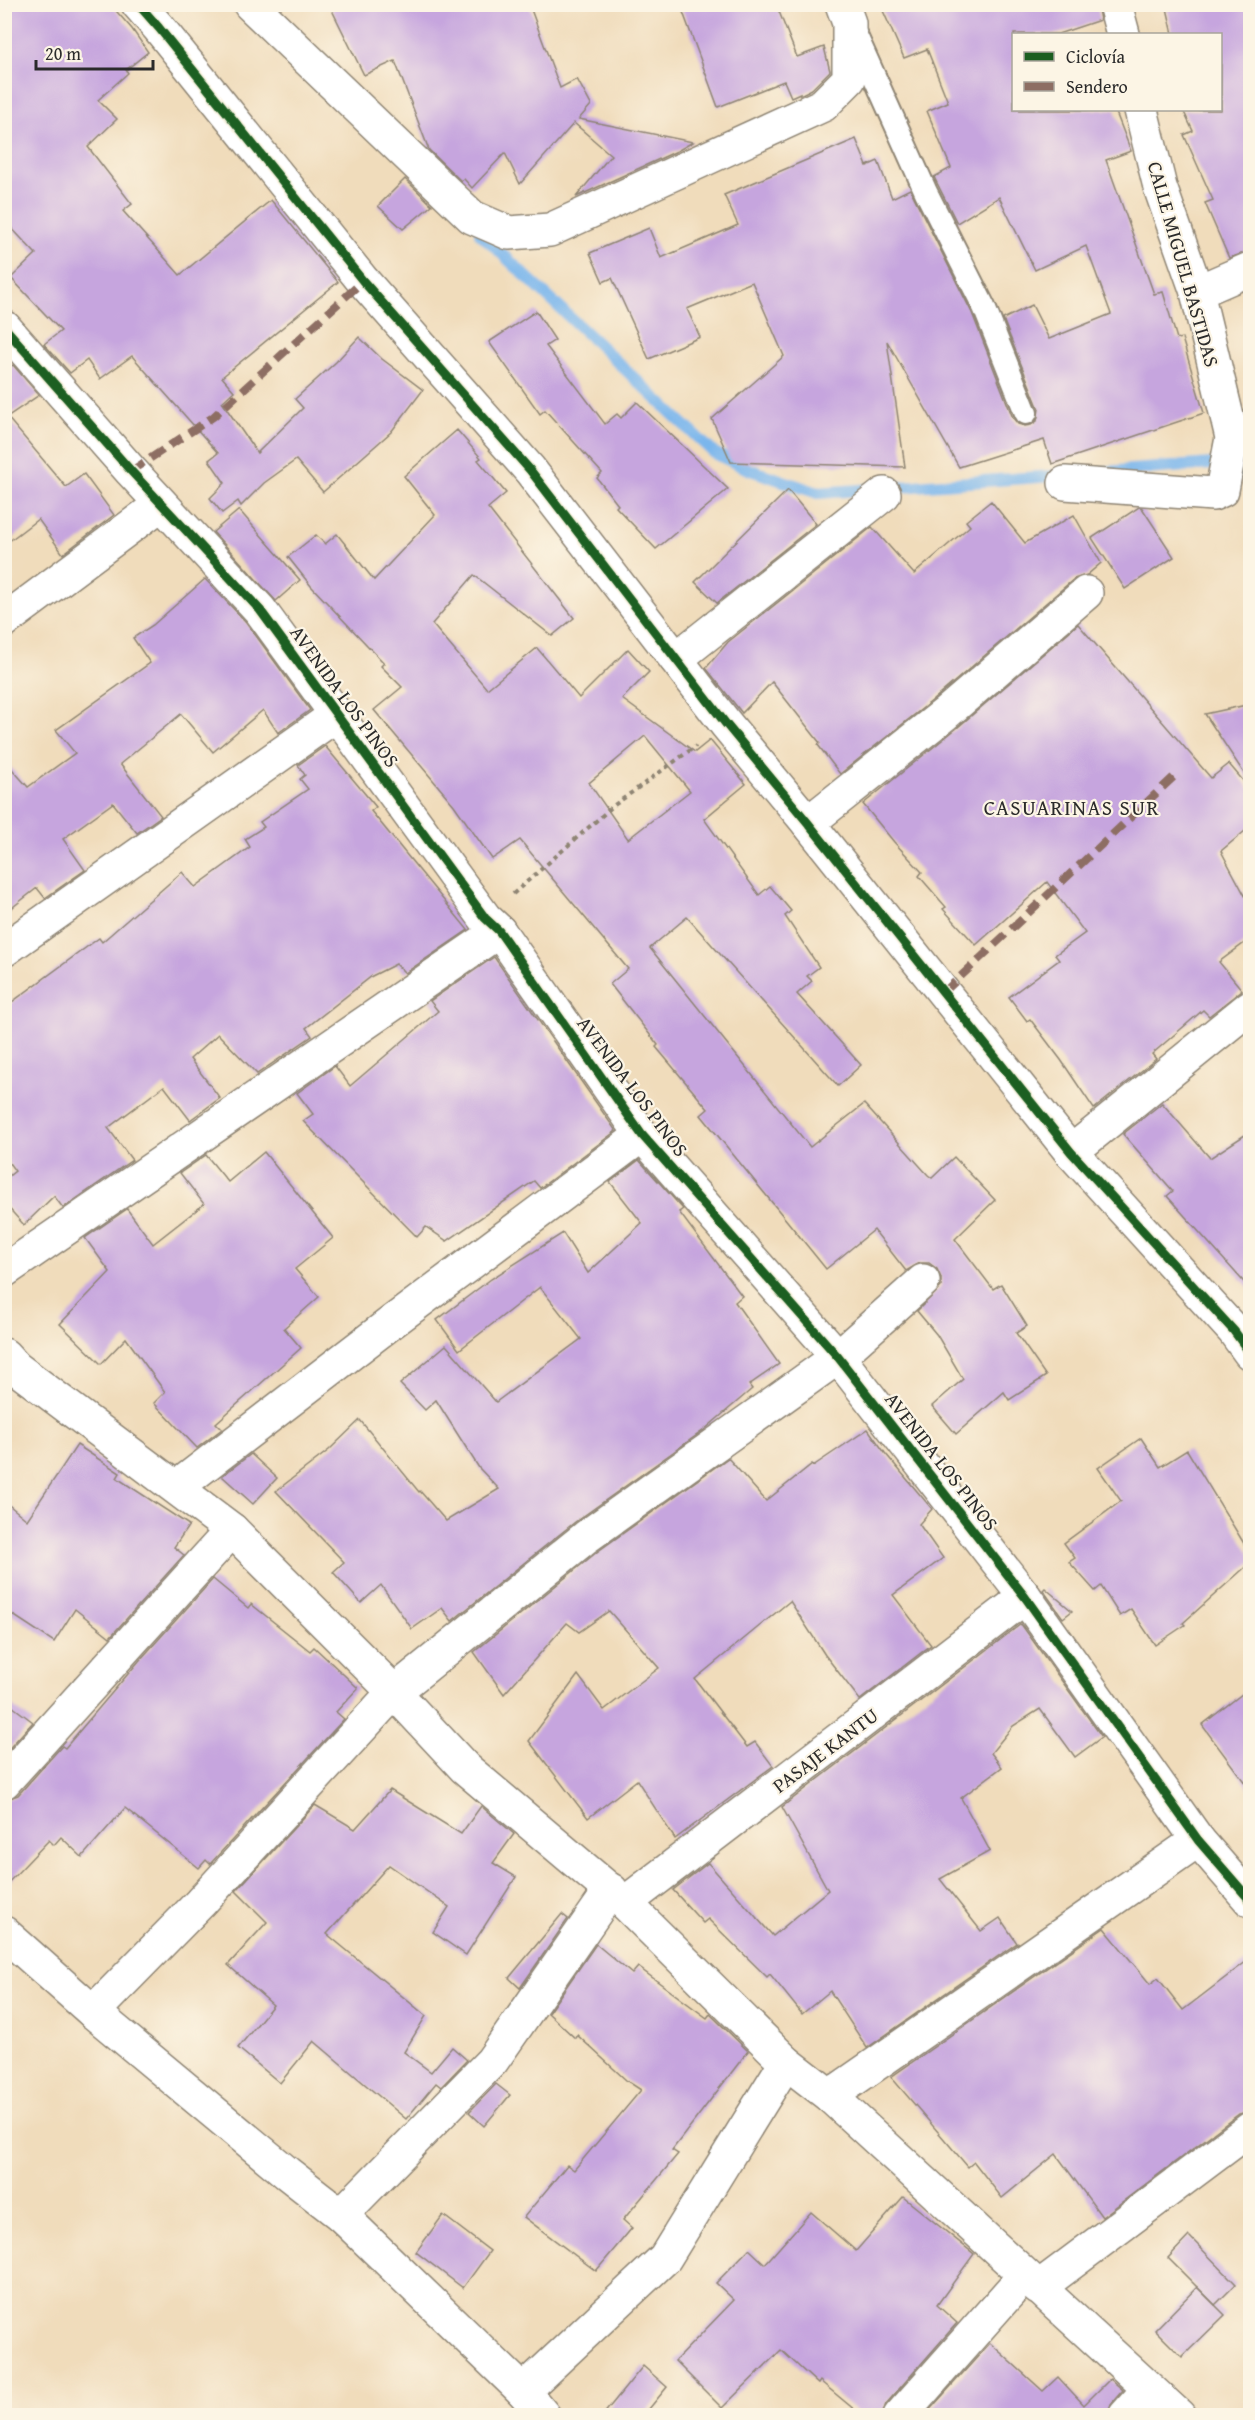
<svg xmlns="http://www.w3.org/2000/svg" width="1255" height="2420" font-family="'Gentium Book Plus',serif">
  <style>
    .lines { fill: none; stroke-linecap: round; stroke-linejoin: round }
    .stream { stroke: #7ab6ec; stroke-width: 12 }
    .building { fill: #c6a5de; fill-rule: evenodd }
    .service-casing { stroke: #8e8473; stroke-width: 26 }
    .minor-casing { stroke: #8e8473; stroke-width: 36 }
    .path { stroke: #8e8473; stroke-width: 4; stroke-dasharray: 4.5 4.5; stroke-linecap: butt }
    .service { stroke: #fff; stroke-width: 22 }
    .minor { stroke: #fff; stroke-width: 33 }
    .quiet { stroke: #8d6e63; stroke-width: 8; stroke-dasharray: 15 8; stroke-linecap: butt }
    .cycleway-casing { stroke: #fcf5e5; stroke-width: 13 }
    .cycleway { stroke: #1b5e20; stroke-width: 9 }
    .labels { text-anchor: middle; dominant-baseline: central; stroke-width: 4.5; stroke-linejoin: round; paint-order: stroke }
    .street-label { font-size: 20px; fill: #2b2b2b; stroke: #fcf5e5 }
    .neighbourhood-label { font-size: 21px; letter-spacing: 1.5px; fill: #2b2b2b; stroke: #fcf5e5 }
  </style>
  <rect width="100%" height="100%" fill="#fcf5e5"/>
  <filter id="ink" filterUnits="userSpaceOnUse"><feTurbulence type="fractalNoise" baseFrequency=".0167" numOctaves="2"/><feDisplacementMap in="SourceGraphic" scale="12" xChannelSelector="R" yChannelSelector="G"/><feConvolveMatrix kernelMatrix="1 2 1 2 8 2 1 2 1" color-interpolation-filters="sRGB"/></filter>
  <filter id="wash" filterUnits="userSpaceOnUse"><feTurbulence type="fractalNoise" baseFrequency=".008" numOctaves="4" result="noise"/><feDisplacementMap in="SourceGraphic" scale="24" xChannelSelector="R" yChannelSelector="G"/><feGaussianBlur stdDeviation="1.35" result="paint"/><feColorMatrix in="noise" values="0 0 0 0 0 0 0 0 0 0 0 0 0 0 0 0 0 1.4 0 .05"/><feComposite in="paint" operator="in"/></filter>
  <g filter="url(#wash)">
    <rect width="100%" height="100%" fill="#f0dcbb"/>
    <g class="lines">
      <g class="stream">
        <polyline points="480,233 714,453 748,469 818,493 1066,475"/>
        <polyline points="1104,472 1212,464 1250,477"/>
      </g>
    </g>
    <g id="blocks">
      <g class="building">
        <polygon points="4,4 110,4 132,29 148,52 126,70 128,73 98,100 117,119 88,147 132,204 123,211 180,275 271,200 338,282 222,377 234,391 222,402 257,453 303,408 295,399 336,362 359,337 382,359 423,390 391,432 323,492 296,460 264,483 241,506 238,501 222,513 210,498 225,483 209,460 218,453 132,356 100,379 87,360 70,373 44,344 61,331 11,278 36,254 4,220"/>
        <polygon points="329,4 529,4 560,88 577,79 591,105 579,119 693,142 677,151 576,197 611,155 574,123 520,184 505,153 472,188 464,179 461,181 429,150 395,61 364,75"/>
        <polygon points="680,4 776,4 797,57 824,47 830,71 812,89 800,95 800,93 791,97 784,81 718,107"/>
        <polygon points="880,4 1097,4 1100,20 1058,34 1014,34 1014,110 1115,110 1131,151 1106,160 1154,294 1163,292 1177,339 1182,338 1204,413 1052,464 1044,440 959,467 887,341 905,467 731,462 712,419 784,356 752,282 687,309 700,337 649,359 612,278 603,282 590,253 649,228 661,258 738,225 724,195 856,139 867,166 878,161 892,198 910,189 972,313 1013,418 1018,424 1025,426 1031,425 1037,421 1039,409 1003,319 1032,305 1049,339 1111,314 1086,246 1035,270 999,197 957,223 934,177 951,168 927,111 948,102 927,49 904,58"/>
        <polygon points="1166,4 1251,4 1251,251 1229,258 1205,203 1213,200 1184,135 1193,131 1183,110 1221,110 1221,34 1173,34"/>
        <polygon points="405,179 432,205 403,229 378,206"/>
        <polygon points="536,311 555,340 546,346 605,424 617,414 621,418 637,402 728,489 656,549 616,507 618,505 597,478 602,473 545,410 540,414 489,342"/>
        <polygon points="13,365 39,395 7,417 66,487 84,474 114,515 63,554 38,519 4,545 4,371"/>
        <path d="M457 430 481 458 478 460 506 493 488 508 574 618 552 636 474 575 432 624 487 689 537 648 579 698 628 649 649 672 622 699 695 752 710 740 746 784 704 819 759 895 770 886 791 911 785 916 819 967 807 976 812 981 797 994 861 1065 838 1086 687 917 650 948 810 1147 864 1104 928 1175 932 1178 954 1157 995 1200 955 1239 993 1289 1001 1284 1027 1326 1016 1333 1046 1376 1009 1400 1004 1392 956 1434 932 1406 963 1379 937 1335 917 1311 941 1287V1278L937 1269 929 1263H920L906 1271 874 1230 826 1269 701 1115 708 1109 656 1047 658 1045 610 984 628 969 520 840 492 859 454 805 374 710 402 687 381 666 384 663 311 586 288 557 316 535 325 544 337 534 374 580 435 515 404 476ZM645 736 690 791 628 839 589 783Z"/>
        <polygon points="788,490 816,524 717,603 695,582"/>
        <polygon points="991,501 1025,543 1074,515 1101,563 1087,575 1074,579 933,700 840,774 818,745 820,743 772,682 742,713 706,668 728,642 872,527 914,574 970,526 966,521"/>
        <polygon points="1139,507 1142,508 1174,557 1125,589 1092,538"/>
        <polygon points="239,510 300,580 276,601 213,532"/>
        <polygon points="205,579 246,622 310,710 278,733 263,710 213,752 181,714 120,764 161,816 137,833 113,803 63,839 85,870 45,898 37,888 4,914 4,760 28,787 75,753 56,730 150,663 133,638 153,625"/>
        <polygon points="1078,624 1211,778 1229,764 1251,790 1251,826 1221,851 1251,907 1251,938 1219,962 1242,990 1209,1016 1203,1010 1152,1054 1156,1059 1094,1109 1061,1060 1030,1019 1027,1021 1009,997 1059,960 1055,955 1085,933 1047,882 976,945 943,909 946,907 919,876 922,872 894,842 863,804 957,728"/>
        <polygon points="1251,704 1251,784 1205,714"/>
        <polygon points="325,746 376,807 371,811 468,930 405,973 396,964 372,976 306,1028 312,1036 257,1074 218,1034 190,1059 220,1098 190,1120 164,1086 108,1128 132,1160 63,1208 54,1196 24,1225 4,1203 4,1180 15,1171 4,1156 4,1008 99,938 102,942 182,872 195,887 250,847 245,839 264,827 260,822 308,789 300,779 305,775 298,765"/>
        <polygon points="494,957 616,1131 540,1188 534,1181 447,1241 426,1227 417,1237 303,1121 313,1114 297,1093 335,1066 350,1086 438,1011 430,1001"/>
        <polygon points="1162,1103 1210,1158 1251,1131 1251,1290 1167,1196 1173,1191 1123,1134"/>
        <polygon points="264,1152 333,1238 295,1269 319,1297 284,1328 301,1348 216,1423 222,1429 197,1448 154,1403 165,1392 126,1338 101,1364 60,1324 110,1272 85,1238 127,1209 153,1244 204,1204 180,1173 206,1155 228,1182"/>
        <polygon points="639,1160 683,1209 679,1212 742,1296 735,1302 779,1364 749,1385 752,1389 704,1430 575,1522 452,1621 442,1608 412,1629 381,1585 361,1603 333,1572 344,1562 276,1491 329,1450 360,1420 419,1492 420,1491 446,1521 499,1489 479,1468 436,1400 425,1410 400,1384 446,1345 496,1402 581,1339 540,1287 459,1350 437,1320 491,1279 563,1233 588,1273 642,1223 610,1182"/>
        <polygon points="868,1429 885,1453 932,1509 919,1524 943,1558 893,1595 931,1645 860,1700 825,1655 790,1601 695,1679 747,1747 755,1742 773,1766 675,1839 637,1780 588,1818 529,1741 578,1675 604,1710 659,1668 609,1611 579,1632 567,1623 504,1694 474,1652 597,1552 728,1458 766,1501 812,1464 813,1466"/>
        <polygon points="1141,1438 1160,1467 1187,1450 1251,1555 1251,1562 1183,1623 1185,1625 1155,1645 1131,1609 1120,1616 1101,1586 1095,1591 1069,1562 1075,1558 1064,1543 1121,1501 1098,1468"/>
        <polygon points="77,1445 120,1473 117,1478 189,1525 174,1547 184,1555 110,1637 75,1609 54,1642 4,1609 4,1501 27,1520"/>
        <polygon points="251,1454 277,1478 253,1504 222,1476"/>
        <polygon points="213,1579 248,1608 251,1604 310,1651 314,1647 358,1688 336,1712 344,1719 210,1864 206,1860 199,1868 125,1808 82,1857 61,1837 54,1845 49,1840 4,1887 4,1800 18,1795 62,1746 65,1748 139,1661"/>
        <polygon points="1045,1588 1072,1611 1063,1618 1043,1590"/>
        <polygon points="1021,1624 1102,1737 1075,1757 1040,1709 1013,1726 991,1753 1002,1767 961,1798 990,1851 940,1879 981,1931 1000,1918 1017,1943 867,2048 830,1991 802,2014 770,1974 767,1977 708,1919 703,1923 673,1890 708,1863 773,1936 828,1890 782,1807"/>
        <polygon points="1251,1687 1251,1791 1202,1725"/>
        <polygon points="4,1700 33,1722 4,1754"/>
        <polygon points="390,1790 461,1834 481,1806 514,1834 493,1863 516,1877 466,1955 433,1932 449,1907 389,1865 327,1934 426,2016 404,2052 431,2072 452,2047 467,2060 441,2087 436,2083 406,2119 314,2041 280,2083 238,2048 273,2005 228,1965 267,1922 236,1891 315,1805 355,1829"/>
        <polygon points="562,1914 568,1919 520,1988 509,1978"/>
        <polygon points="1104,1928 1150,1984 1158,1978 1183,2010 1251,1958 1251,2111 1239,2114 1102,2217 1056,2154 1002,2198 974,2162 968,2167 891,2077"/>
        <polygon points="596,1944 632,1974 638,1967 707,2018 710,2014 748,2051 672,2150 678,2154 623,2220 632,2228 596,2271 524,2217 567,2165 574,2170 641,2090 627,2081 577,2035 575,2038 548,2013"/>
        <polygon points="496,2084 510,2095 484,2126 469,2112"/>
        <polygon points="903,2197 974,2254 937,2305 957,2323 886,2404 882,2415 861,2415 820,2381 818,2384 781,2350 722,2408 675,2361 734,2300 716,2283 749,2249 765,2264 811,2212 856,2251"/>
        <polygon points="443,2215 490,2251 463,2288 416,2252"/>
        <polygon points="1189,2236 1236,2284 1215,2305 1168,2258"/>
        <polygon points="1197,2287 1225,2315 1182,2357 1155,2330"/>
        <polygon points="990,2343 1043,2391 1058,2377 1084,2405 1110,2379 1123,2390 1111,2404 1107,2415 925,2415"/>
        <polygon points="643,2366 667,2387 644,2415 603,2415"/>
      </g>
    </g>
  </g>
  <g filter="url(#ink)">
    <use href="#blocks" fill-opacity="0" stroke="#8e8473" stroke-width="1.5"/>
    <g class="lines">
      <g class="service-casing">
        <polyline id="service" points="853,29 926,192 984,307 1026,413"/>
      </g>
      <g class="minor-casing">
        <g id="minor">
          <polyline points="138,4 159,28 363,281 530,470 726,724 808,823 1071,1152 1234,1331 1250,1353"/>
          <polyline points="250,4 472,217 509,233 550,230 823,105 849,79 849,23 842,4"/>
          <polyline points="1115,4 1123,34"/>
          <polyline points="1197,292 1250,269"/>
          <polyline points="4,327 131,471 260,610 485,918 499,931 642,1135 838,1357 1025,1597 1198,1840 1250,1900"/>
          <polyline points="1065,483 1213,494 1222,490 1232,438 1230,429 1197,292 1160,187 1141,110"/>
          <polyline points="4,621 161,504"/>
          <polyline points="676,659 884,494"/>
          <polyline points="808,823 945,714 1086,593"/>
          <polyline points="4,950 336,715"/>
          <polyline points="1071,1152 1250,1007"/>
          <polyline points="4,1271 499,931"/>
          <polyline points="4,1355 16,1368 232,1530 394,1692 465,1768 625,1903 786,2062 830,2096 1179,2416"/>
          <polyline points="177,1487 392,1322 642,1135"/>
          <polyline points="4,1782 232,1530"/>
          <polyline points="625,1903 1025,1597"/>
          <polyline points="4,1933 93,2012 287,2173 341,2215 523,2391 544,2416"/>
          <polyline points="93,2012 200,1903 394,1692 586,1537 838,1357 923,1281"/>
          <polyline points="830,2096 1198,1840"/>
          <polyline points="341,2215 492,2061 611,1890"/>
          <polyline points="1038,2288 1250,2129"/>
          <polyline points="523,2391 665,2258 786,2062"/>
          <polyline points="900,2416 1024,2276"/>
          <polyline points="1125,2416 1149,2389"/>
        </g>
      </g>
      <polyline class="path" points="513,894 613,806 696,746"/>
      <use href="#service" class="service"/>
      <use href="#minor" class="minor"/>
      <g class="quiet">
        <polyline points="131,471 213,417 363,281"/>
        <polyline points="944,992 1178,773"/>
      </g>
      <g class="cycleway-casing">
        <g id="cycleway">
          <polyline points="138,4 159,28 363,281 530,470 726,724 808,823 1071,1152 1234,1331 1250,1353"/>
          <polyline points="4,327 131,471 260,610 485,918 499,931 642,1135 838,1357 1025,1597 1198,1840 1250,1900"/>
        </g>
      </g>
      <use href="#cycleway" class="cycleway"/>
    </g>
  </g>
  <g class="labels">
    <g class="street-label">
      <text transform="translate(1184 264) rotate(74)">CALLE MIGUEL BASTIDAS</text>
      <text transform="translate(345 696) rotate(54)">AVENIDA LOS PINOS</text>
      <text transform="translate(633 1086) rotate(53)">AVENIDA LOS PINOS</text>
      <text transform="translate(942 1461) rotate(52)">AVENIDA LOS PINOS</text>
      <text transform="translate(825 1750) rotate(-37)">PASAJE KANTU</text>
    </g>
    <g class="neighbourhood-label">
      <text x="1072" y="807">CASUARINAS SUR</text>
    </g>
  </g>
  <rect width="1255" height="2420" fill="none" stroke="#fcf5e5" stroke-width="24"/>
  <rect x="1012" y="33" width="210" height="78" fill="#fcf5e5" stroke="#a8a49b" stroke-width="1.5"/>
  <rect x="1024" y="52" width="30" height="9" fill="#1b5e20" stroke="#a8a49b" stroke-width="1.5"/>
  <text x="1066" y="63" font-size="18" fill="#2b2b2b">Ciclovía</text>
  <rect x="1024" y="82" width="30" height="9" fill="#8d6e63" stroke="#a8a49b" stroke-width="1.5"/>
  <text x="1066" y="93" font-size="18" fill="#2b2b2b">Sendero</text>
  <path d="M36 60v9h117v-9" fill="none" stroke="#2b2b2b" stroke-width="3"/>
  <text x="45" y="60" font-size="18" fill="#2b2b2b" stroke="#fcf5e5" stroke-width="4.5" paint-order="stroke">20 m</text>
</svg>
